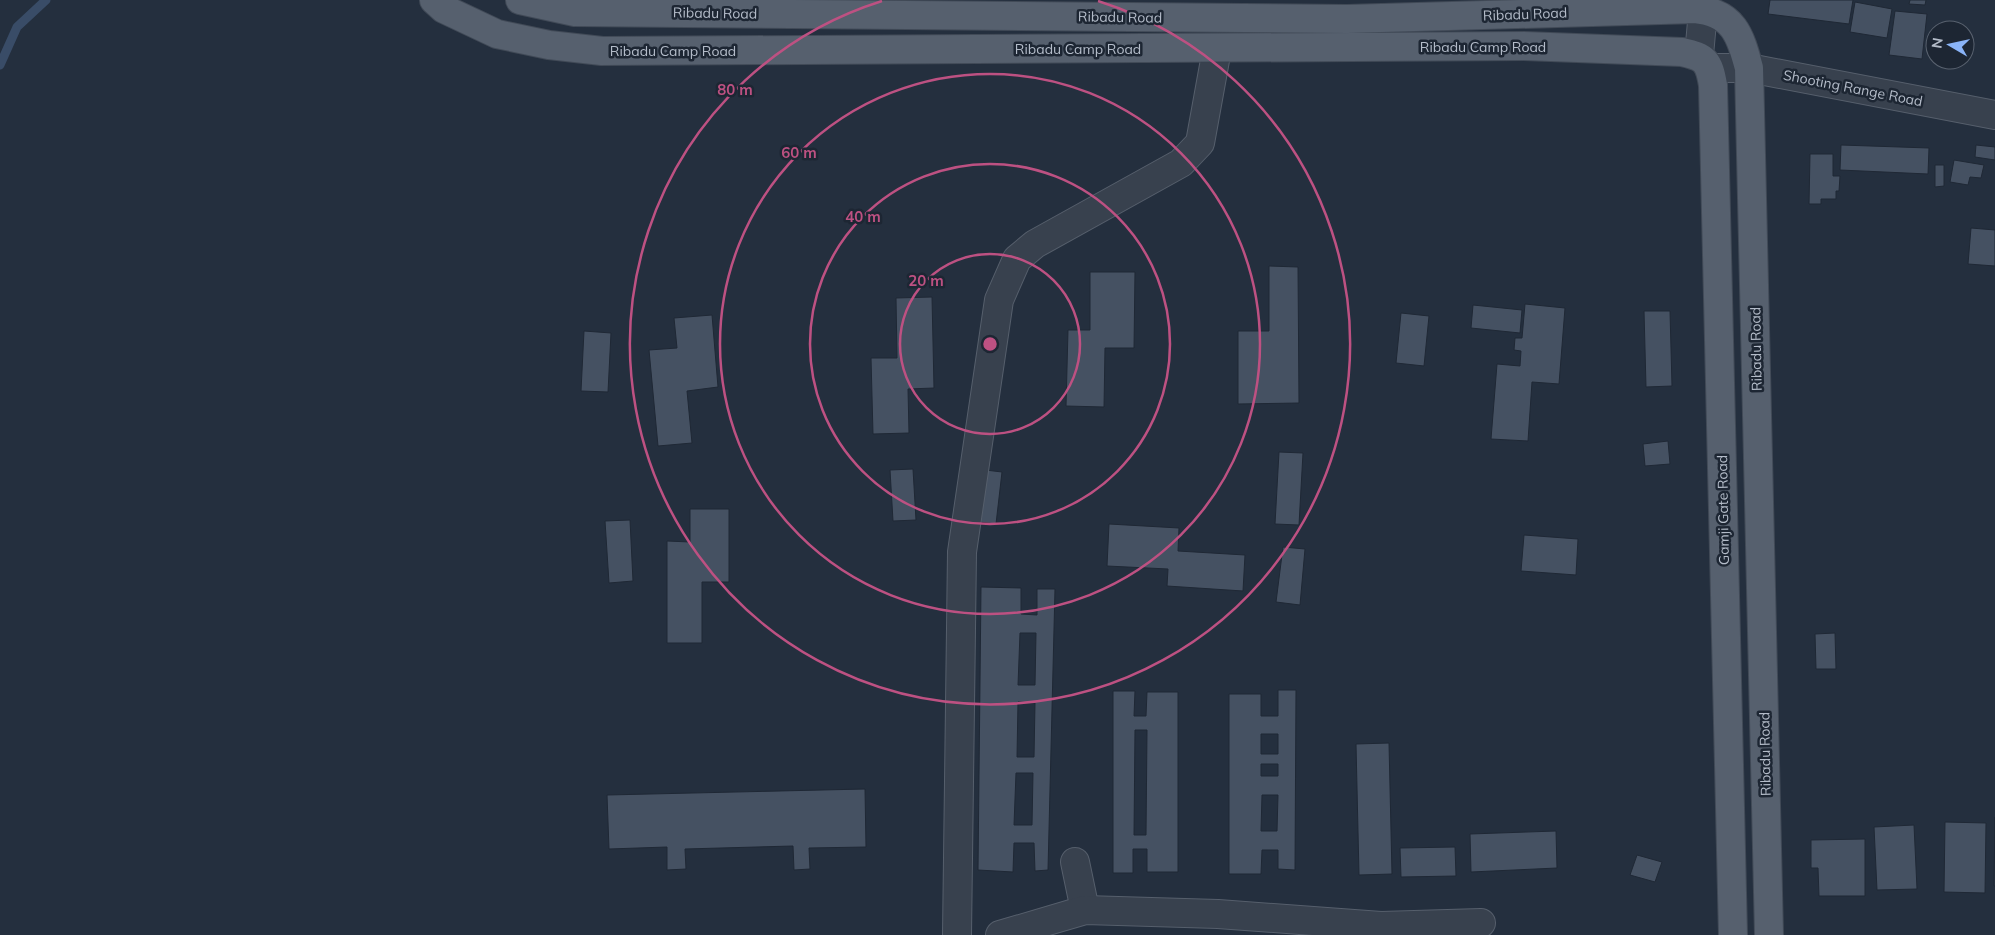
<svg xmlns="http://www.w3.org/2000/svg" width="1995" height="935" font-family="Mulish,sans-serif">
  <style>
    .lines { fill: none; stroke-linecap: round; stroke-linejoin: round }
    .stream { stroke: #394c67; stroke-width: 9 }
    .building { fill: #455162; stroke: #1f2835; fill-rule: evenodd }
    .street-casing { stroke: #565f6c; stroke-width: 30 }
    .primary-casing { stroke: #414a57; stroke-width: 30 }
    .street { stroke: #38414e; stroke-width: 28 }
    .primary { stroke: #56606e; stroke-width: 28 }
    .ring { fill: none; stroke: #bd5182; stroke-width: 2.5 }
    .labels { text-anchor: middle; dominant-baseline: central; stroke-width: 5; stroke-linejoin: round; paint-order: stroke }
    .street-label { font-size: 14px; fill: #b4bcc9; stroke: #1d2633 }
    .centre { fill: #bd5182; stroke: #1d2633; stroke-width: 2.5 }
    .ring-label { font-size: 15px; text-anchor: middle; font-weight: bold; fill: #bd5182; stroke: #1d2633; stroke-width: 5; stroke-linejoin: round; paint-order: stroke }
  </style>
  <rect width="100%" height="100%" fill="#242f3e"/>
  <g class="lines">
    <polyline class="stream" points="0,65 17,27 46,0"/>
  </g>
  <g class="building">
    <polygon points="1770,0 1853,0 1849,24 1768,14"/>
    <polygon points="1910,0 1926,0 1925,5 1909,4"/>
    <polygon points="1855,2 1892,9 1887,38 1850,32"/>
    <polygon points="1895,11 1927,14 1922,59 1889,55"/>
    <polygon points="1841,145 1929,148 1928,174 1840,170"/>
    <polygon points="1976,145 1995,147 1995,160 1975,157"/>
    <polygon points="1810,154 1833,154 1833,176 1840,176 1839,191 1836,191 1836,199 1821,199 1821,204 1809,204"/>
    <polygon points="1954,160 1984,165 1981,178 1970,177 1968,185 1950,182"/>
    <polygon points="1935,165 1944,165 1944,186 1935,187"/>
    <polygon points="1971,228 1995,230 1995,266 1968,264"/>
    <polygon points="1269,266 1298,267 1299,403 1238,404 1238,331 1269,331"/>
    <polygon points="1090,272 1135,272 1134,348 1105,348 1104,407 1066,406 1068,330 1090,330"/>
    <polygon points="932,297 934,388 908,389 909,433 873,434 871,358 897,358 896,298"/>
    <polygon points="1525,304 1565,308 1559,384 1532,382 1528,441 1491,439 1497,364 1520,366 1521,351 1514,350 1515,338 1522,338"/>
    <polygon points="1473,305 1522,310 1520,333 1471,328"/>
    <polygon points="1644,311 1670,311 1672,386 1646,387"/>
    <polygon points="1401,313 1429,316 1424,366 1396,363"/>
    <polygon points="712,315 718,387 687,391 692,443 658,446 649,350 677,348 674,318"/>
    <polygon points="584,331 611,333 608,392 581,391"/>
    <polygon points="1668,441 1670,464 1645,466 1643,444"/>
    <polygon points="1279,452 1303,453 1299,525 1275,524"/>
    <polygon points="913,469 916,520 893,521 890,470"/>
    <polygon points="977,469 1002,472 996,524 970,521"/>
    <polygon points="690,509 729,509 729,582 702,582 702,643 667,643 667,541 690,542"/>
    <polygon points="630,520 633,581 609,583 605,521"/>
    <polygon points="1109,524 1179,528 1178,551 1245,555 1243,591 1167,586 1168,569 1107,566"/>
    <polygon points="1524,535 1578,539 1576,575 1521,571"/>
    <polygon points="1283,547 1305,549 1300,605 1276,602"/>
    <path d="M981 587 1021 588V614L1037 615V589H1055L1048 870 1035 871 1034 843H1014L1013 872 978 870ZM1020 633H1036L1035 685H1018ZM1018 702 1035 703 1034 757H1017ZM1016 773H1033L1032 825H1014Z"/>
    <polygon points="1835,633 1836,669 1816,669 1815,634"/>
    <path d="M1278 690H1296L1295 870 1278 869V850H1262L1261 874H1229V694H1261V716H1278ZM1261 734H1278V754H1261ZM1261 764H1278V776H1261ZM1262 795H1278L1277 831H1261Z"/>
    <path d="M1113 691H1135L1134 716H1146L1147 692H1178V872H1147V849H1133V873H1113ZM1135 730H1147L1146 835H1134Z"/>
    <polygon points="1389,743 1392,874 1359,875 1356,744"/>
    <polygon points="865,789 866,847 809,848 810,869 794,870 793,846 685,849 686,869 667,870 667,847 609,849 607,795"/>
    <polygon points="1995,817 1995,886 1994,886"/>
    <polygon points="1945,822 1986,823 1985,893 1944,892"/>
    <polygon points="1914,825 1917,889 1877,890 1874,827"/>
    <polygon points="1556,831 1557,868 1471,872 1470,834"/>
    <polygon points="1865,839 1865,896 1819,896 1818,868 1811,868 1811,840"/>
    <polygon points="1455,847 1456,876 1401,877 1400,848"/>
    <polygon points="1637,855 1662,862 1655,882 1630,875"/>
  </g>
  <g class="lines">
    <g class="street-casing">
      <g id="street">
        <polyline points="1699,55 1704,0"/>
        <polyline points="1710,68 1749,68 1995,115"/>
        <polyline points="1075,862 1085,910"/>
        <polyline points="957,935 962,552 999,300 1017,259 1035,244 1181,163 1200,143 1217,49"/>
        <polyline points="1000,935 1085,910 1218,914 1381,926 1481,923"/>
      </g>
    </g>
    <g class="primary-casing">
      <g id="primary">
        <path d="M434 0 444 9 497 34 549 45 602 51 1524 46 1682 52C1705 57 1709 61 1713 85L1733 935"/>
        <path d="M520 0 575 12 1347 19 1695 9C1734 13 1740 35 1749 68L1769 935"/>
      </g>
    </g>
    <use href="#street" class="street"/>
    <use href="#primary" class="primary"/>
  </g>
  <g class="ring">
    <circle cx="990" cy="344" r="90"/>
    <circle cx="990" cy="344" r="180"/>
    <circle cx="990" cy="344" r="270"/>
    <path d="M1098 1A360 360 0 1 1 882 1"/>
  </g>
  <g class="labels">
    <g class="street-label">
      <text transform="translate(715 13) rotate(1)">Ribadu Road</text>
      <text transform="translate(1525 14) rotate(-2)">Ribadu Road</text>
      <text transform="translate(1120 17) rotate(1)">Ribadu Road</text>
      <text x="1483" y="47">Ribadu Camp Road</text>
      <text x="1078" y="49">Ribadu Camp Road</text>
      <text x="673" y="51">Ribadu Camp Road</text>
      <text transform="translate(1853 88) rotate(11)">Shooting Range Road</text>
      <text transform="translate(1756 349) rotate(-91)">Ribadu Road</text>
      <text transform="translate(1723 510) rotate(-91)">Gamji Gate Road</text>
      <text transform="translate(1765 754) rotate(-91)">Ribadu Road</text>
    </g>
  </g>
  <circle cx="990" cy="344" r="8" class="centre"/>
  <g class="ring-label">
    <text x="735" y="95">80 m</text>
    <text x="799" y="158">60 m</text>
    <text x="863" y="222">40 m</text>
    <text x="926" y="286">20 m</text>
  </g>
  <g transform="translate(1950 45) rotate(279)"><circle r="24" fill="#1d2633" stroke="#59626f"/>
  <path d="M0-4L9 19L0 12L-9 19Z" fill="#8ab4f8"/>
  <text y="-8" font-size="14" font-weight="bold" text-anchor="middle" fill="#b4bcc9">N</text>
  </g>
</svg>
